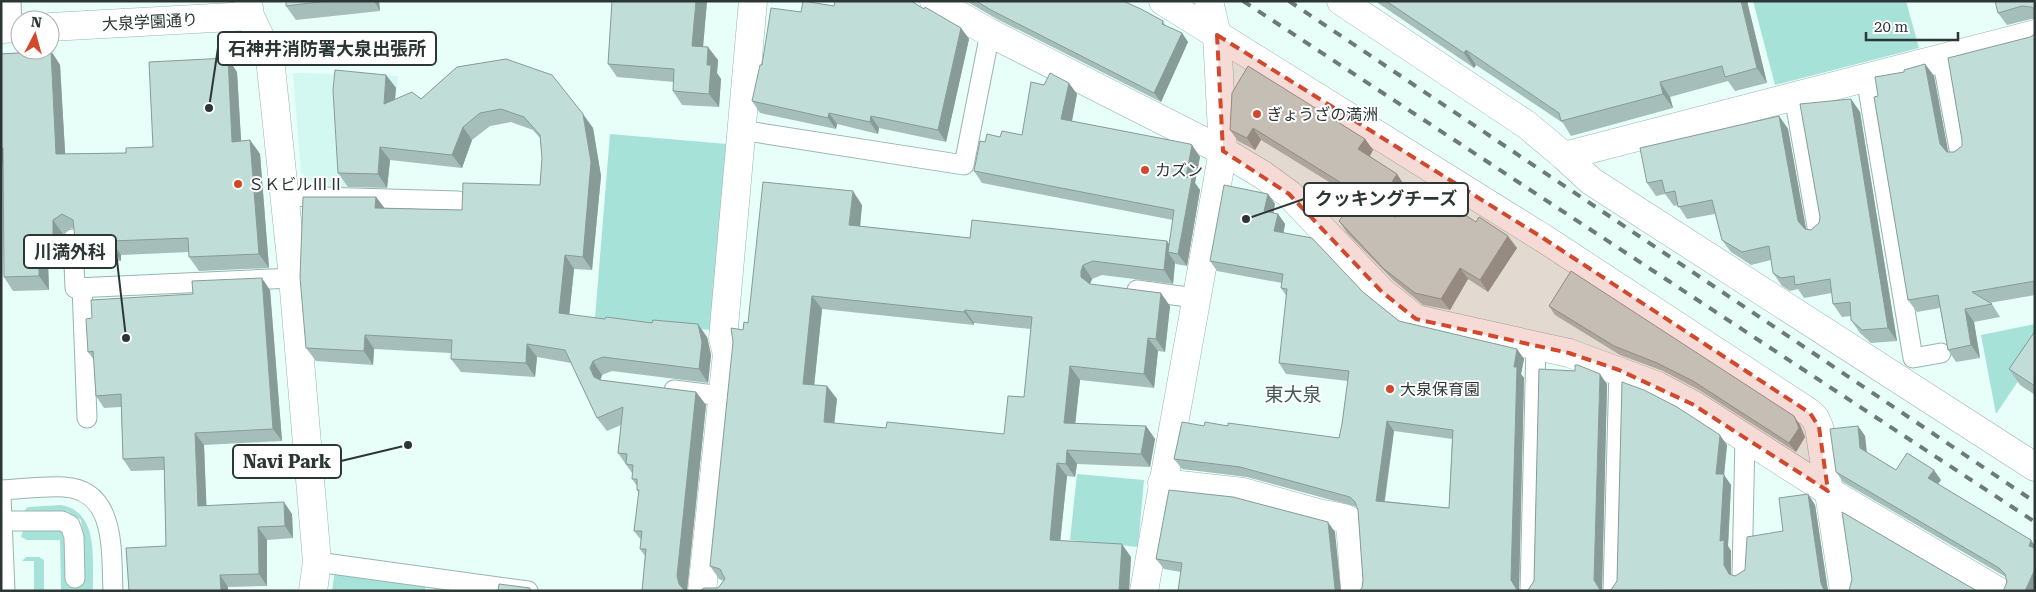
<svg xmlns="http://www.w3.org/2000/svg" width="2036" height="592" font-family="'Roboto Serif','Noto Sans JP',serif">
  <style>
    .built { fill: #d2f8f1 }
    .green { fill: #a7e2d8 }
    .lines { fill: none; stroke-linecap: round; stroke-linejoin: round }
    .service-casing { stroke: #99b4af; stroke-width: 21 }
    .minor-casing { stroke: #99b4af; stroke-width: 29 }
    .tertiary-casing { stroke: #99b4af; stroke-width: 29 }
    .service { stroke: #fff; stroke-width: 19 }
    .minor { stroke: #fff; stroke-width: 28 }
    .tertiary { stroke: #fff; stroke-width: 28 }
    .rail { stroke: #6c7b78; stroke-width: 4; stroke-dasharray: 9 9; stroke-linecap: butt }
    .wall { fill: #a6beba; fill-rule: evenodd }
    .shaded-wall { fill: #879b97 }
    .building { fill: #c1ddd8; stroke: #879b97; fill-rule: evenodd }
    .marked { fill: #d3482c; fill-opacity: 0.2; stroke: #d3482c; stroke-width: 4; stroke-dasharray: 10 6; stroke-linejoin: round }
    .poi-dot { fill: #d3482c; stroke: #fff; stroke-width: 2 }
    .labels { text-anchor: middle; dominant-baseline: central; stroke-width: 4; stroke-linejoin: round; paint-order: stroke }
    .street-label { font-size: 16px; fill: #2c3735; stroke: #fff }
    .poi-label { font-size: 16px; fill: #2c3735; stroke: #fff; text-anchor: start }
    .quarter-label { font-size: 19px; fill: #435b57; stroke: #fff }
    .leader { fill: none; stroke: #2c3735; stroke-width: 2 }
    .callout-dot { fill: #2c3735; stroke: #fff; stroke-width: 2 }
    .callout { fill: #fff; stroke: #2c3735; stroke-width: 2 }
    .callout-label { font-size: 18px; text-anchor: middle; font-weight: bold; fill: #2c3735 }
  </style>
  <rect width="100%" height="100%" fill="#e7fef9"/>
  <polygon class="built" points="293,73 398,76 388,187 318,187 301,173"/>
  <g class="green">
    <polygon points="1753,1 1906,1 1919,48 1775,85"/>
    <polygon points="610,134 727,144 710,330 595,318"/>
    <polygon points="2035,324 2035,356 1996,414 1981,335"/>
    <polygon points="1077,474 1144,480 1138,547 1070,540"/>
    <path d="M61 505C100 512 92 561 93 591L61 590 60 540H27L21 537 23 531 26 530 62 529 66 534 68 584H83V535L81 520 67 511 22 513 28 507Z"/>
    <polygon points="26,557 39,557 44,560 44,591 34,591 34,561 22,561"/>
    <polygon points="335,571 426,583 425,591 332,591"/>
  </g>
  <g class="lines">
    <g class="service-casing">
      <g id="service">
        <polyline points="11,1 12,29"/>
        <polyline points="1942,58 1960,154"/>
        <polyline points="1866,77 1913,358 1941,353"/>
        <polyline points="1794,96 1818,232"/>
        <polyline points="741,130 964,165 990,33"/>
        <polyline points="284,196 458,201"/>
        <polyline points="73,239 75,288 293,278"/>
        <polyline points="82,287 87,418"/>
        <polyline points="1137,290 1195,298"/>
        <polyline points="674,390 722,396"/>
        <path d="M1 490C22 489 43 486 64 487 117 490 111 553 113 591"/>
        <polyline points="1,495 5,591"/>
        <polyline points="1,521 62,521 70,525 74,537 75,578"/>
        <polyline points="317,562 528,591"/>
        <polyline points="1742,575 1745,438"/>
        <polyline points="1530,591 1536,345"/>
        <polyline points="1613,591 1619,370"/>
      </g>
    </g>
    <g class="minor-casing">
      <g id="minor">
        <polyline points="934,1 990,33 1223,151 1263,175 1289,194 1382,292 1416,319 1569,353 1658,386 1692,404 1828,491 1998,591"/>
        <polyline points="1163,1 1543,238 1810,413 1815,418 1819,427 1844,591"/>
        <polyline points="1341,1 1527,125 1564,156 2035,34"/>
        <polyline points="1564,156 1591,181 2035,467"/>
        <polyline points="1162,483 1243,492 1318,513 1344,518 1350,521 1355,591"/>
        <polyline points="702,591 727,354 723,338 753,1"/>
        <polyline points="1144,591 1223,151 1217,35 1209,1"/>
      </g>
    </g>
    <g class="tertiary-casing">
      <g id="tertiary">
        <polyline points="248,1 250,16 270,58 293,278 317,562 313,591"/>
        <polyline points="50,27 250,16"/>
        <polyline points="1,29 20,28"/>
      </g>
    </g>
    <use href="#service" class="service"/>
    <use href="#minor" class="minor"/>
    <use href="#tertiary" class="tertiary"/>
    <g class="rail">
      <polyline points="1243,1 2035,522"/>
      <polyline points="1289,1 2035,502"/>
    </g>
  </g>
  <g class="wall">
    <polygon points="286,1 379,1 380,11 296,20 286,6"/>
    <polygon points="612,1 707,1 703,46 718,60 717,73 721,79 719,107 682,105 673,91 674,82 617,77 608,64"/>
    <polygon points="966,1 1123,1 1163,21 1166,26 1182,33 1188,42 1161,102 997,19"/>
    <polygon points="1375,1 1747,1 1767,83 1735,91 1728,81 1670,97 1673,108 1571,136 1563,123 1476,65 1474,68"/>
    <polygon points="2035,1 2035,19 2031,19 2007,25 1998,13"/>
    <polygon points="834,6 924,9 961,28 969,39 946,142 879,128 878,134 837,124 836,129 760,113 752,101 801,12"/>
    <polygon points="2035,34 2035,295 1989,303 1992,304 2000,317 1974,322 1980,358 1956,362 1948,350 1940,308 1917,312 1908,300 1878,96 1904,72 1925,64 1934,76 1948,152 1954,152 1962,146 2030,37"/>
    <polygon points="51,51 60,65 65,154 126,153 153,147 237,72 241,141 250,140 260,154 269,268 199,271 189,257 189,252 121,255 121,261 85,262 76,248 74,229 72,228 63,234 63,263 48,263 49,290 13,291 4,277 3,163 1,163 1,54"/>
    <polygon points="457,67 593,128 601,176 592,270 574,269 569,315 707,337 711,355 708,383 612,371 602,375 600,380 696,392 706,405 687,591 642,591 645,556 640,549 641,540 634,531 639,492 637,490 637,486 632,479 632,473 618,453 621,425 607,431 597,418 571,363 537,357 535,377 461,372 451,359 451,353 374,349 373,365 316,361 306,348 376,197 384,208 462,210 540,185 542,158 540,138 533,130 511,122 490,126 472,140 462,168 390,160 387,188 348,187 338,173 386,75 396,88 395,99 421,99"/>
    <polygon points="1232,93 1365,139 1373,150 1370,156 1405,186 1403,189 1438,211 1476,222 1517,248 1488,292 1468,279 1450,310 1423,305 1393,280 1347,233 1339,221 1381,214 1261,140 1255,150 1238,141 1230,130"/>
    <path d="M1077 94 1072 121 1192 145 1200 157 1195 183 1200 190 1187 266 1176 264 1175 263 1173 284 1102 275 1092 279 1090 284 1170 306 1165 352 1158 351 1154 388 1080 380 1075 423 1146 426 1155 439 1150 467 1077 464 1075 477 1067 476 1060 541 1131 557 1129 591H700L718 588 724 581 719 579 710 566 743 330 748 323 862 205 860 226 970 238 1169 244 1173 220 982 183 974 171 985 142 1000 137 1022 135ZM822 309 974 325V323L1031 329 1024 397 1004 434 886 428 834 423 837 399 827 386 814 385Z"/>
    <polygon points="1851,99 1860,112 1897,341 1871,343 1860,333 1851,320 1851,316 1842,317 1833,304 1832,293 1804,298 1798,289 1790,291 1782,286 1773,273 1771,260 1751,265 1731,252 1722,240 1715,214 1687,219 1678,205 1674,206 1665,194 1656,196 1647,183 1779,116 1788,129 1806,230 1811,230 1819,223"/>
    <path d="M1268 194 1275 204 1273 213 1278 214 1285 224 1283 233 1363 292 1399 321 1517 349 1524 359 1521 374 1524 378 1519 590H1528L1534 581 1607 384 1602 590H1611L1727 445 1724 475 1731 485 1728 546 1731 551V575L1735 576 1745 570 1783 531 1808 494 1815 505 1828 591H1359L1362 588 1363 580 1358 510 1357 507 1247 477 1182 469 1174 459 1204 426H1228L1339 438 1342 424 1348 381 1286 374 1279 363 1287 297 1281 288 1282 283 1217 271 1210 261ZM1394 431 1452 439 1449 508 1385 501Z"/>
    <polygon points="270,290 282,441 204,445 206,506 292,514 293,538 267,540 267,586 228,587 166,546 164,470 131,471 123,459 121,407 104,408 96,396 94,360 88,352 92,318"/>
    <polygon points="1549,306 1800,425 1805,437 1796,452 1699,390 1663,371 1620,355 1555,315"/>
    <polygon points="2035,331 2035,395 2020,385 2009,369"/>
    <polygon points="1858,426 1865,436 1867,452 1896,470 1941,480 1938,484 2031,540 2004,589 2007,582 2006,577 1843,482 1836,472"/>
    <polygon points="1335,532 1181,572 1164,569 1156,559"/>
  </g>
  <g class="shaded-wall">
    <polygon points="374,1 379,1 380,11"/>
    <polygon points="696,1 707,1 702,59 692,46"/>
    <polygon points="1741,1 1747,1 1767,83 1757,68"/>
    <polygon points="961,28 969,39 946,142 938,130"/>
    <polygon points="1182,33 1188,42 1161,102 1154,93"/>
    <polygon points="708,47 718,60 717,73 721,79 719,107 709,94 707,65"/>
    <polygon points="1466,50 1476,65 1474,68 1464,53"/>
    <polygon points="51,51 60,65 66,168 56,154"/>
    <polygon points="228,58 237,72 242,156 232,142"/>
    <polygon points="1925,64 1934,76 1949,156 1940,144"/>
    <polygon points="386,75 396,88 393,117 384,104"/>
    <polygon points="1660,82 1670,97 1673,108 1663,94"/>
    <polygon points="1069,83 1077,94 1070,131 1061,119"/>
    <polygon points="1851,99 1860,112 1897,341 1888,328"/>
    <polygon points="829,113 837,124 836,129 828,118"/>
    <polygon points="583,114 593,128 601,176 592,270 583,257"/>
    <polygon points="871,116 879,128 878,134 870,122"/>
    <polygon points="1779,116 1788,129 1807,234 1798,221"/>
    <polygon points="463,127 472,140 462,168 452,155"/>
    <polygon points="1253,128 1261,140 1255,150 1247,138"/>
    <polygon points="1365,139 1373,150 1367,161 1358,149"/>
    <polygon points="250,140 260,154 269,268 259,254"/>
    <polygon points="1192,145 1200,157 1195,183 1200,190 1187,266 1178,254 1186,177"/>
    <polygon points="380,147 390,160 387,188 378,174"/>
    <polygon points="1397,174 1405,186 1400,194 1392,182"/>
    <polygon points="853,191 862,205 859,238 849,225"/>
    <polygon points="1268,194 1275,204 1272,221 1264,211"/>
    <polygon points="376,197 386,210 375,208"/>
    <polygon points="1278,214 1285,224 1282,242 1274,231"/>
    <polygon points="53,220 63,234 63,263 53,249"/>
    <polygon points="1508,236 1517,248 1488,292 1480,280"/>
    <polygon points="112,241 121,255 121,261 112,248"/>
    <polygon points="1167,241 1176,254 1168,252 1175,263 1173,284 1164,270"/>
    <polygon points="39,249 48,263 49,290 39,276"/>
    <polygon points="565,255 574,269 568,327 559,313"/>
    <polygon points="1083,265 1092,279 1090,284 1081,277 1081,271"/>
    <polygon points="1460,268 1468,279 1450,310 1441,299"/>
    <polygon points="262,278 270,290 282,441 273,429"/>
    <polygon points="1161,293 1170,306 1165,352 1156,339"/>
    <polygon points="812,296 822,309 813,397 803,384"/>
    <polygon points="1965,309 1974,322 1980,358 1971,345"/>
    <polygon points="965,310 974,323 974,325 964,312"/>
    <polygon points="698,324 707,337 711,355 708,383 699,369"/>
    <polygon points="365,335 374,349 373,365 364,351"/>
    <polygon points="1148,338 1158,351 1154,388 1144,374"/>
    <polygon points="527,344 537,357 535,377 526,363"/>
    <polygon points="1517,349 1524,359 1521,374 1524,378 1519,591 1518,591 1511,580 1514,367"/>
    <polygon points="593,361 602,375 600,381 594,377 590,368"/>
    <polygon points="1070,366 1080,380 1074,436 1064,423"/>
    <polygon points="1600,374 1607,384 1602,591 1601,591 1594,580"/>
    <polygon points="827,386 837,399 833,435 824,422"/>
    <polygon points="696,392 706,405 687,591 683,591 679,584 677,576"/>
    <polygon points="1794,416 1800,425 1805,437 1796,452 1789,443"/>
    <polygon points="1387,421 1394,431 1383,511 1376,501"/>
    <polygon points="1146,426 1155,439 1150,467 1141,454"/>
    <polygon points="1858,426 1865,436 1867,458 1860,448"/>
    <polygon points="195,433 204,445 207,518 198,506"/>
    <polygon points="1720,435 1727,445 1724,475 1731,485 1728,546 1731,551 1731,575 1729,574 1724,565 1720,541 1716,474"/>
    <polygon points="1067,450 1077,464 1075,477 1066,464"/>
    <polygon points="1057,463 1067,476 1059,553 1050,540"/>
    <polygon points="1934,470 1941,480 1935,488 1928,478"/>
    <polygon points="1808,494 1815,505 1828,591 1825,591 1821,583"/>
    <polygon points="284,502 292,514 293,538 285,526"/>
    <polygon points="1328,522 1335,532 1341,591 1336,591 1335,589"/>
    <polygon points="258,527 267,540 267,586 259,574"/>
    <polygon points="2031,540 2035,546 2035,554 2029,546"/>
    <polygon points="1122,544 1131,557 1129,591 1119,591"/>
    <polygon points="2035,569 2035,591 2025,591"/>
    <polygon points="220,575 228,587 228,591 221,591"/>
  </g>
  <g class="building">
    <polygon points="286,1 328,1 286,6"/>
    <polygon points="612,1 696,1 692,46 708,47 707,65 711,65 709,94 673,91 674,69 608,64"/>
    <polygon points="803,1 834,6 835,1 911,1 924,9 925,7 961,28 938,130 871,116 870,122 829,113 828,118 752,101 760,65 762,65 771,8 801,12"/>
    <polygon points="976,1 1123,1 1141,9 1163,21 1162,24 1182,33 1154,93 991,10"/>
    <polygon points="1386,1 1741,1 1757,68 1725,77 1722,66 1660,82 1663,94 1561,121 1559,113 1466,50 1464,53"/>
    <polygon points="1995,1 2035,1 2035,9 2031,7 2022,6 1998,13"/>
    <polygon points="2035,34 2035,281 1972,292 1992,304 1965,309 1971,345 1948,350 1938,295 1908,300 1874,97 1878,96 1875,77 1904,72 1904,70 1925,64 1940,144 1947,152 1954,152 1962,146 1962,140 1948,58 2030,37"/>
    <polygon points="51,51 56,154 126,153 126,148 153,147 149,62 228,58 232,142 250,140 259,254 189,257 188,238 112,241 112,248 76,248 73,220 62,214 53,220 53,249 39,249 39,276 4,277 3,148 1,148 1,54"/>
    <polygon points="506,59 552,75 583,114 591,162 583,257 565,255 559,313 605,319 606,317 652,323 653,320 698,324 702,342 699,369 603,357 593,361 590,368 594,377 600,380 696,392 677,576 679,584 685,591 642,591 646,549 640,549 642,531 634,531 639,490 637,490 637,479 632,479 633,465 626,464 627,454 618,453 623,407 597,418 565,350 527,344 526,363 451,359 452,340 365,335 364,351 306,348 300,277 303,197 376,197 375,208 462,210 463,183 540,185 542,158 540,135 524,117 501,109 480,113 463,127 452,155 380,147 378,174 338,173 333,90 335,70 386,75 384,104 412,92 421,99 457,67"/>
    <polygon points="1248,66 1365,139 1358,149 1397,174 1392,182 1438,211 1444,202 1476,222 1479,217 1508,236 1480,280 1460,268 1441,299 1415,293 1384,269 1339,221 1348,208 1396,217 1253,128 1247,138 1230,130 1232,93"/>
    <polygon points="1050,73 1069,83 1061,119 1190,144 1192,145 1186,177 1192,178 1178,254 1168,252 1174,210 974,171 980,141 985,142 987,134 1000,137 1002,131 1022,135 1031,82 1044,85"/>
    <polygon points="1851,99 1888,328 1862,330 1851,320 1850,302 1833,304 1830,279 1795,285 1794,276 1781,278 1773,273 1769,246 1742,252 1722,240 1712,200 1678,207 1675,191 1665,193 1662,180 1647,183 1640,148 1779,116 1798,221 1805,229 1811,230 1819,223 1820,217 1800,104"/>
    <path d="M763 182 853 191 849 225 970 238 972 220 1167 241 1164 270 1093 261 1083 265 1081 271V277L1090 284 1161 293 1156 339 1148 338 1144 374 1070 366 1064 423 1146 426 1141 454 1067 450 1066 464 1057 463 1050 540 1122 544 1119 591H700L704 588H718L725 579 720 569 710 566 733 342 731 328 743 330 744 322 748 323ZM812 296 964 312 965 310 1032 317 1024 397 1008 396 1004 434 887 422 886 428 824 422 827 386 803 384Z"/>
    <path d="M1224 185 1268 194 1264 211 1278 214 1274 231 1312 238 1363 292 1399 321 1517 349 1514 367H1517L1511 580 1517 590H1528L1534 581 1539 369 1575 371V365H1578L1600 374 1594 580 1600 590H1611L1617 581 1622 382 1644 390 1677 407 1720 435 1716 474H1724L1720 541 1724 540V565L1729 574 1735 576 1745 570 1747 537 1783 531 1779 498 1808 494 1821 583 1824 590 1359 591 1362 588 1363 580 1358 510 1355 502 1350 497 1240 467 1174 459 1182 422 1204 426 1205 422 1228 426V423L1339 438 1342 424 1349 371 1279 363 1287 289 1281 288 1283 274 1210 261ZM1387 421 1453 430 1449 508 1376 501Z"/>
    <polygon points="1571,271 1794,416 1799,428 1789,443 1693,381 1657,363 1614,346 1549,306"/>
    <polygon points="262,278 273,429 195,433 198,506 284,502 285,526 258,527 259,574 220,575 221,591 129,591 126,548 166,546 164,457 123,459 121,394 96,396 93,351 88,352 86,319 92,318 91,300 193,294 192,281"/>
    <polygon points="2035,331 2035,386 2009,369"/>
    <polygon points="1858,426 1860,448 1896,470 1907,453 1934,470 1928,478 2031,540 2029,546 2035,548 2035,569 2025,591 2003,591 2004,589 2007,582 2005,574 1999,568 1836,472 1830,429"/>
    <polygon points="1169,490 1233,497 1328,522 1335,589 1337,591 1178,591 1182,563 1156,559"/>
    <polygon points="1842,512 1977,591 1849,591 1852,579"/>
    <polygon points="499,584 530,588 530,591 498,591"/>
  </g>
  <path class="marked" d="M1217 35 1543 238 1810 413 1819 427 1828 491 1692 404 1619 370 1569 353 1416 319 1382 292 1289 194 1223 151Z"/>
  <g class="poi-dot">
    <circle cx="1257" cy="114" r="5"/>
    <circle cx="1145" cy="170" r="5"/>
    <circle cx="238" cy="184" r="5"/>
    <circle cx="1390" cy="389" r="5"/>
  </g>
  <g class="labels">
    <g class="street-label">
      <text transform="translate(150 22) rotate(-3)">大泉学園通り</text>
    </g>
    <g class="poi-label">
      <text x="1267" y="114">ぎょうざの満洲</text>
      <text x="1155" y="170">カズン</text>
      <text x="248" y="184">ＳＫビルⅢⅡ</text>
      <text x="1400" y="389">大泉保育園</text>
    </g>
    <g class="quarter-label">
      <text x="1293" y="394">東大泉</text>
    </g>
  </g>
  <path class="leader" d="M209 108L218 48M1246 219L1304 199M126 338L116 252M408 445L341 461"/>
  <g class="callout-dot">
    <circle cx="209" cy="108" r="5"/>
    <circle cx="1246" cy="219" r="5"/>
    <circle cx="126" cy="338" r="5"/>
    <circle cx="408" cy="445" r="5"/>
  </g>
  <g class="callout">
    <rect x="218" y="32" width="218" height="33" rx="5"/>
    <rect x="1304" y="183" width="164" height="33" rx="5"/>
    <rect x="24" y="235" width="92" height="33" rx="5"/>
    <rect x="233" y="445" width="108" height="33" rx="5"/>
  </g>
  <g class="callout-label">
    <text x="327" y="55">石神井消防署大泉出張所</text>
    <text x="1386" y="205">クッキングチーズ</text>
    <text x="70" y="258">川満外科</text>
    <text x="287" y="468">Navi Park</text>
  </g>
  <rect width="2036" height="592" fill="none" stroke="#2c3735" stroke-width="5"/>
  <g transform="translate(35 35) rotate(6)"><circle r="24" fill="#ffffff" stroke="#abafae"/>
  <path d="M0-4L9 19L0 12L-9 19Z" fill="#d3482c"/>
  <text y="-8" font-size="14" font-weight="bold" text-anchor="middle" fill="#2c3735">N</text>
  </g>
  <path d="M1866 32v8h92v-8" fill="none" stroke="#2c3735" stroke-width="2.5"/>
  <text x="1874" y="32" font-size="15" fill="#2c3735" stroke="#ffffff" stroke-width="4" paint-order="stroke">20 m</text>
</svg>
